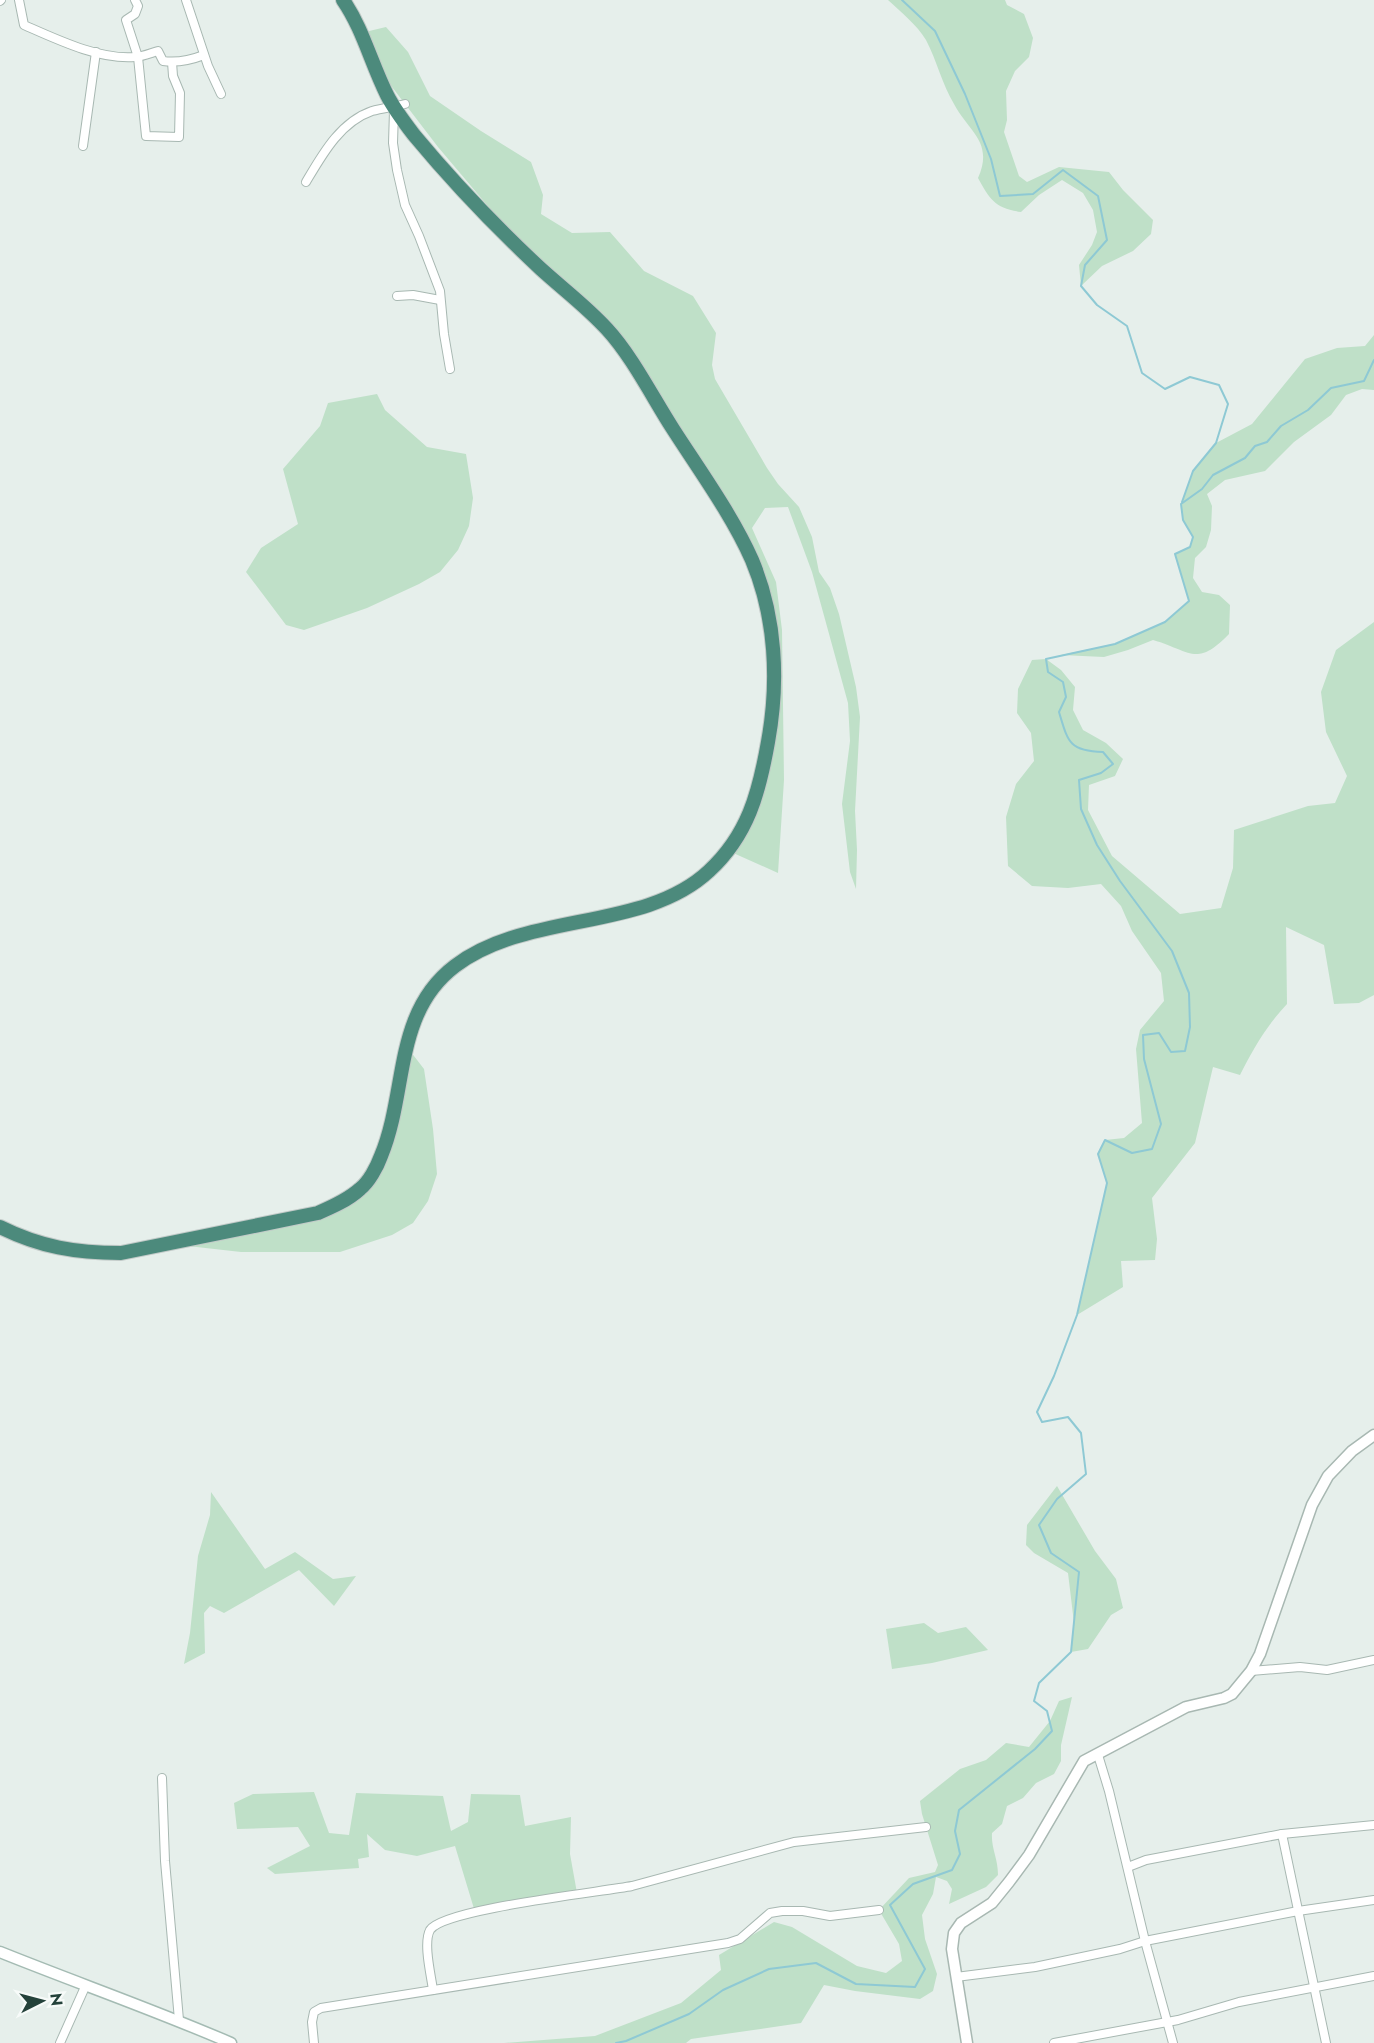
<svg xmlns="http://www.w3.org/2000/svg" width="1374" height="2043" font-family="Jost,sans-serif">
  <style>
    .green { fill: #bfe0c8 }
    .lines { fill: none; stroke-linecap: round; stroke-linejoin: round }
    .stream { stroke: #8ec9d4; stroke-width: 2 }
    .minor-casing { stroke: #a8b8b2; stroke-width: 10 }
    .tertiary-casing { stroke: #a8b8b2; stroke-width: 13 }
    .secondary-casing { stroke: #a4bbb3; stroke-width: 13 }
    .trunk-casing { stroke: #c2cac8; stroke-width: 16 }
    .minor { stroke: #fff; stroke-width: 8 }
    .tertiary { stroke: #fff; stroke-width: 10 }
    .secondary { stroke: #fff; stroke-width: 10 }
    .trunk { stroke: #4c8a7c; stroke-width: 14 }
  </style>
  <rect width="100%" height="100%" fill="#e6efeb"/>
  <g class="green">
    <path d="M888 0H1005L1007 5 1024 14 1033 38 1029 57 1015 71 1006 91 1007 120 1004 132 1019 176 1027 182 1059 167 1109 172 1123 190 1153 220 1151 234 1133 251 1102 266 1081 286 1079 265 1092 245 1097 232 1093 210 1083 193 1062 180 1039 195 1021 212C995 208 990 200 978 178 994 142 969 132 954 104 942 84 937 61 926 40 917 25 901 12 888 0Z"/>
    <polygon points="386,27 408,52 430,96 481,131 531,162 543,195 541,214 572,233 610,232 644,271 693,296 716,333 712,365 715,379 767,468 778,484 799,507 812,537 819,572 830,588 839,614 856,687 860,717 855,811 857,850 856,889 850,872 842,804 850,741 848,703 812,572 788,507 765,508 752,528 776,582 782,630 784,780 778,873 731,852 755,808 779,685 763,576 622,337 503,224 438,147 379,70 365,32"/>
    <path d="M1374 335V390L1362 389 1346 395 1331 415 1294 442 1265 471 1225 480 1207 494 1212 506 1211 530 1206 547 1195 558 1193 578 1202 592 1219 595 1230 605 1229 634C1196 668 1191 651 1153 640L1128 650 1104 657 1061 655 1115 644 1165 622 1189 601 1175 554 1190 547 1193 537 1183 520 1181 504 1193 471 1216 443 1252 424 1305 359 1337 348 1365 346Z"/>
    <polygon points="377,394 385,410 427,447 466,454 473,498 469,526 458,550 440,572 419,584 367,608 304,630 286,625 246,572 261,548 298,524 283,469 320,426 328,403"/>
    <path d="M1374 622V995L1359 1003 1334 1004 1324 945 1286 927 1287 1004C1267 1025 1253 1049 1240 1075L1213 1067 1195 1143 1152 1198 1157 1239 1155 1260 1121 1261 1123 1287 1077 1315 1107 1183 1098 1154 1105 1140 1124 1138 1142 1123 1136 1049 1140 1030 1164 1001 1161 973 1132 931 1121 906 1101 884 1068 888 1032 886 1008 866 1006 817 1016 784 1034 761 1031 733 1017 713 1018 689 1032 660 1046 659 1061 670 1075 687 1073 710 1083 730 1106 743 1123 759 1115 776 1089 785 1088 810 1112 856 1180 914 1221 908 1233 868 1234 830 1308 806 1335 803 1347 776 1326 732 1321 692 1336 650Z"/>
    <polygon points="404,1043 424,1069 433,1129 437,1174 428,1201 413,1223 392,1235 340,1252 241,1252 170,1244 338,1204 379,1163"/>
    <polygon points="1057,1486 1095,1551 1116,1579 1123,1608 1111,1615 1088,1649 1071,1652 1074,1623 1068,1573 1034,1553 1026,1545 1027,1525"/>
    <polygon points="211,1492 265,1569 295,1552 333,1579 356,1576 334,1606 299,1570 224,1613 210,1606 204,1613 205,1653 184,1664 190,1633 198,1556 210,1515"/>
    <polygon points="924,1623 938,1633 966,1627 988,1650 932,1663 892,1669 886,1629"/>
    <path d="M1072 1697 1061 1745V1761L1054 1774 1036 1783 1023 1798 1007 1806 1002 1824 992 1833C991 1849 998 1858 998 1875L986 1887 949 1904 952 1889 947 1881 936 1877 933 1894 922 1915 925 1939 937 1974 933 1991 920 1999 855 1991 824 1985 801 2023 691 2039 686 2043H504L595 2036 681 2003 721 1970 719 1955 774 1922 792 1927 857 1966 886 1973 902 1961 899 1944 879 1910 909 1878 935 1872 938 1865 922 1814 920 1801 960 1769 986 1760 1006 1743 1029 1747 1050 1721 1059 1701Z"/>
    <polygon points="314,1792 329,1833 349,1835 356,1793 443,1796 451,1831 468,1822 471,1794 520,1795 525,1826 571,1817 570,1854 577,1893 475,1912 455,1846 417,1856 385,1850 367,1834 369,1857 358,1859 359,1868 275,1874 267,1868 310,1846 298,1827 237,1829 234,1803 253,1794"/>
  </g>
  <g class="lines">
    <g class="stream">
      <polyline points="902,0 935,31 965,94 991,159 1000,196 1033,194 1063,170 1098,196 1107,240 1085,265 1081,286 1097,305 1127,326 1142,373 1165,389 1190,377 1219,385 1228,404 1216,443 1193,471 1182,502"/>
      <path d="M616 2043 626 2041 689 2014 723 1990 769 1969 816 1963 856 1984 915 1987 925 1969 890 1905 913 1884 952 1870 960 1854 955 1831 959 1810 1035 1749 1052 1731 1047 1711 1034 1701 1039 1683 1071 1652 1079 1572 1051 1553 1039 1525 1057 1499 1086 1474 1081 1433 1068 1417 1042 1422 1037 1412 1054 1376 1077 1315 1107 1183 1098 1154 1105 1140 1132 1153 1152 1149 1161 1124 1144 1059 1143 1035 1159 1033 1171 1052 1185 1051 1190 1027 1189 993 1172 951 1120 881 1097 845 1081 809 1079 780 1101 773 1113 764 1103 752C1069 751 1068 742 1059 712L1066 697 1063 682 1048 672 1046 659 1115 644 1165 622 1189 601 1175 554 1190 547 1193 537 1183 520 1181 504 1202 489 1213 475 1245 458 1255 446 1267 442 1281 426 1308 410 1331 388 1364 381 1374 360"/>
    </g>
    <g class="minor-casing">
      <g id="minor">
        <path d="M19 0 24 25C56 39 99 60 135 57 142 57 151 53 158 51L163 61C177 63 191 60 204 55"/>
        <polyline points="135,0 138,6 135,14 126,20 138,57 146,136 179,137 180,93 173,76 172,62"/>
        <polyline points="186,0 208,66 221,94"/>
        <polyline points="0,1 1,0"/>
        <polyline points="394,111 393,143 397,170 405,205 419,236 440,291 444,334 450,369"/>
        <polyline points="83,146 96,52"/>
        <path d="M306 182C322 155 340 122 372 111 383 108 394 107 405 104"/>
        <polyline points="397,296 413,295 440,300"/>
        <polyline points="1251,1671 1300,1667 1327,1670 1374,1660"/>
        <polyline points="1098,1755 1109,1791 1145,1941 1173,2043"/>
        <polyline points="162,1778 165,1861 179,2020"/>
        <polyline points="1282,1834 1326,2043"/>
        <polyline points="1128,1867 1146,1860 1282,1834 1374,1825"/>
        <polyline points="956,1977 1035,1967 1120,1949 1145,1941 1298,1911 1374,1900"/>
        <path d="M433 1990C431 1975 423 1943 430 1930 443 1909 601 1892 632 1886L794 1842 926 1827"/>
        <polyline points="60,2043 85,1987"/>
        <polyline points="314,2043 312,2022 314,2012 321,2008 728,1943 740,1939 770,1913 782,1911 803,1911 830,1916 879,1910"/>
        <polyline points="1054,2043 1178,2020 1239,2002 1374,1976"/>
      </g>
    </g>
    <g class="tertiary-casing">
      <polyline id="tertiary" points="967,2043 952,1949 954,1933 961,1923 992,1903 1009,1882 1029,1855 1084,1761 1186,1707 1224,1698 1232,1694 1251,1671 1260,1654 1312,1505 1328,1476 1352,1451 1374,1435"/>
    </g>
    <g class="secondary-casing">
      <path id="secondary" d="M0 1952C77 1983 155 2010 231 2043"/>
    </g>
    <g class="trunk-casing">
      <path id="trunk" d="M0 1227C40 1247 76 1253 121 1253L318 1213C332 1207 348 1200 360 1189 369 1182 377 1167 381 1156 408 1091 393 1013 455 966 527 911 644 932 709 871 748 835 759 793 768 742 779 682 776 617 752 560 732 515 700 471 673 429 653 398 632 356 607 329 587 307 563 289 541 269 496 227 453 182 414 135 404 122 394 109 387 95 371 63 363 29 343 0"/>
    </g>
    <use href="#minor" class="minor"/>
    <use href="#tertiary" class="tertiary"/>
    <use href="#secondary" class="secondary"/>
    <use href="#trunk" class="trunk"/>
  </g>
  <g transform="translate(42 2001) rotate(84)" stroke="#f7fbf9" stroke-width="4.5" paint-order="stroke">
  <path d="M0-4.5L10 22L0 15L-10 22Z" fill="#24423a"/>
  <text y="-9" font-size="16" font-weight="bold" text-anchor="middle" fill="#24423a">N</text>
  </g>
</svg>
